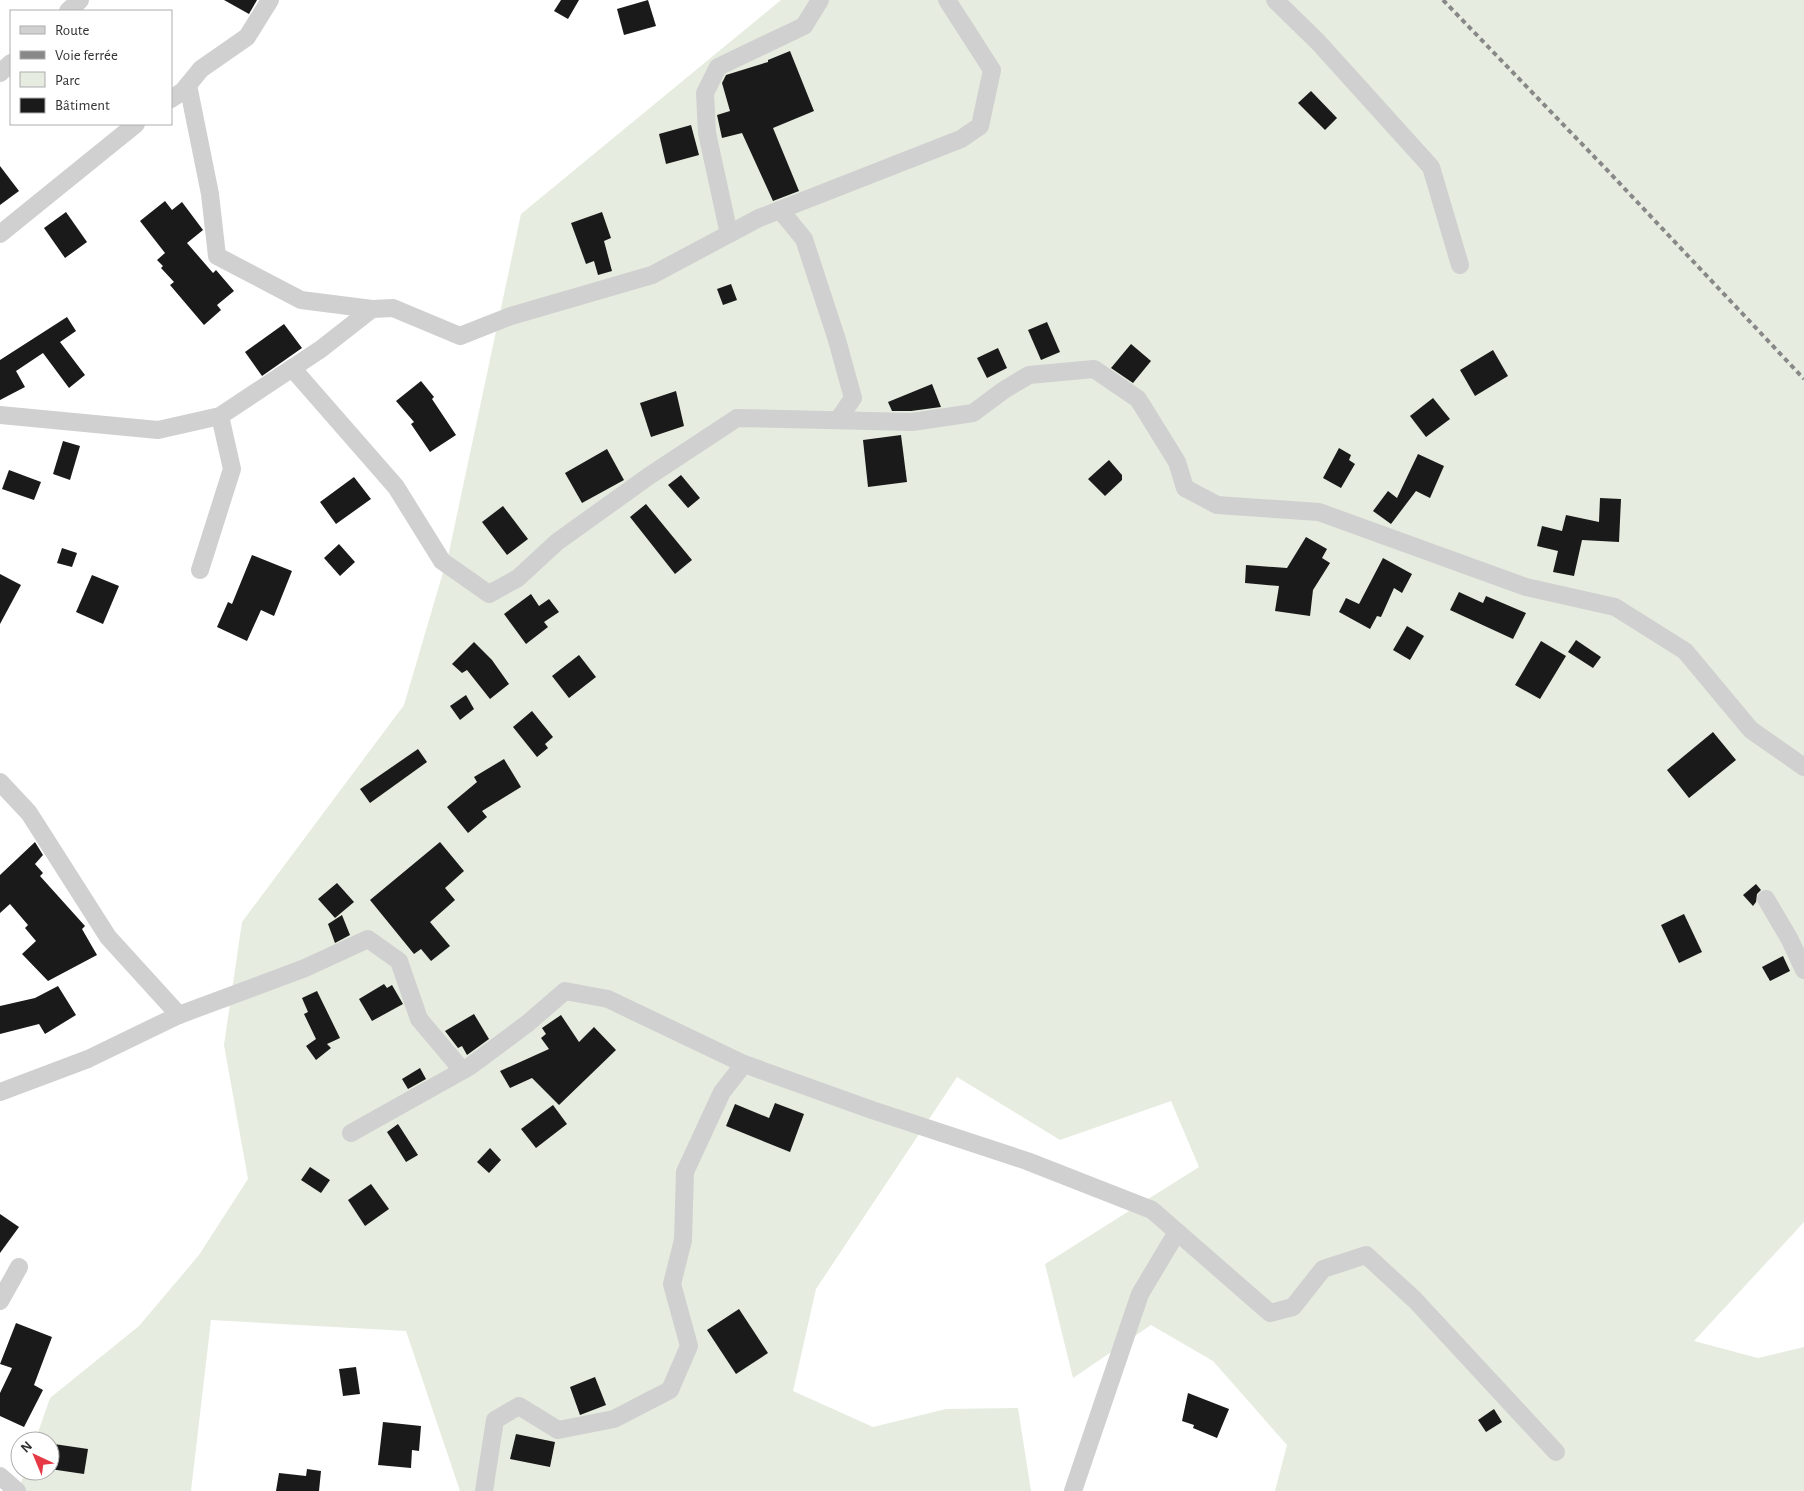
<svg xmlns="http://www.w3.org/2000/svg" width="1804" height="1491" font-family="'Alegreya Sans',sans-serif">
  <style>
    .green { fill: #e6ecdf }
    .building { fill: #1a1a1a }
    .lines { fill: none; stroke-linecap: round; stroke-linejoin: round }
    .minor { stroke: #d0d0d0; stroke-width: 18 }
    .rail { stroke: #888; stroke-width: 4; stroke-dasharray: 5 4; stroke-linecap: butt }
  </style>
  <rect width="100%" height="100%" fill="#fff"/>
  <polygon class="green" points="781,0 1804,0 1804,1222 1694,1341 1758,1358 1804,1347 1804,1491 1275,1491 1287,1445 1213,1361 1151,1325 1073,1378 1045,1264 1199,1167 1171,1101 1060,1140 957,1077 816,1289 793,1391 873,1427 946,1409 1018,1408 1031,1491 460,1491 406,1331 211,1320 191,1491 18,1491 25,1471 50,1471 50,1441 35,1441 50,1398 139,1326 199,1255 248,1179 224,1045 242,922 404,705 449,552 521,214"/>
  <g class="building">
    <polygon points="224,0 257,0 249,14"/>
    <polygon points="561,0 579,0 568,19 554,11"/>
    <polygon points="648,0 656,26 624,35 617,9"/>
    <polygon points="790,51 814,111 773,128 799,191 773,201 742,133 722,138 717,115 730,111 722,83 726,75 768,62 768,60"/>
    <polygon points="1311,91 1337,118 1325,130 1298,103"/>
    <polygon points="691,125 699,155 666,164 659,134"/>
    <polygon points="0,166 19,191 0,205"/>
    <polygon points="165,201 172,210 182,202 203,230 187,243 213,273 216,270 234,291 217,305 221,310 204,325 170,285 174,282 161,268 163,266 157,260 165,253 140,221"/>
    <polygon points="66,212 87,242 65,258 44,228"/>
    <polygon points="602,212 611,238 604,241 612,271 598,275 594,261 586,264 571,223"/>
    <polygon points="731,284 737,300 723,305 717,289"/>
    <polygon points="67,317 76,331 60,342 85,375 69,388 43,353 16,371 25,387 0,400 0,360"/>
    <polygon points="1047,322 1060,352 1041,360 1028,330"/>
    <polygon points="284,324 302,348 262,376 245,352"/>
    <polygon points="1131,344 1151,361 1133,383 1111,368"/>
    <polygon points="998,348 1007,368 987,378 977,358"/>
    <polygon points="1493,350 1508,376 1475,396 1460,370"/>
    <polygon points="421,381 434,397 432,399 456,435 430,452 411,424 414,422 396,401"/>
    <polygon points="932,384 941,407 911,411 892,411 888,402"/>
    <polygon points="676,391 684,426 651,437 640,403"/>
    <polygon points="1433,398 1450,419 1426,437 1410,416"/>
    <polygon points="901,435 907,482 868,487 863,440"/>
    <polygon points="63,441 80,446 70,480 53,474"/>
    <polygon points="1339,448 1351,455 1349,460 1355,464 1341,488 1323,478"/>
    <polygon points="607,449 624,480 582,503 565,473"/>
    <polygon points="1418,454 1444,466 1430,498 1416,491 1391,524 1373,511 1388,491 1397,498"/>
    <polygon points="1109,460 1122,475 1122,480 1105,496 1088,479"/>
    <polygon points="9,470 41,482 34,500 2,489"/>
    <polygon points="681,475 700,498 688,508 668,485"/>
    <polygon points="354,477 371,499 336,524 320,502"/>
    <polygon points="1600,498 1621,499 1619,542 1582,540 1574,576 1553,572 1558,551 1537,546 1542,526 1562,531 1566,515 1599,522"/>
    <polygon points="646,504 692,560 675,574 630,517"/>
    <polygon points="503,506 528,539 507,555 482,522"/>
    <polygon points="1306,537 1327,549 1322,558 1330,563 1313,590 1310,616 1275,611 1279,586 1245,583 1246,565 1287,568"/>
    <polygon points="339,544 355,562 340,576 324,558"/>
    <polygon points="62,548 77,553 72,567 57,563"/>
    <polygon points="252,555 292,571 274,616 261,610 247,641 217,627 228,602 232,604"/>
    <polygon points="1383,558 1412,574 1402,593 1394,588 1381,617 1377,616 1370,629 1339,612 1346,598 1359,604"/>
    <polygon points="0,574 21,585 0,624"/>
    <polygon points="92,575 119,586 103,624 76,612"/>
    <polygon points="1459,592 1483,603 1486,596 1526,613 1513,639 1450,610"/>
    <polygon points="531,594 539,606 549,599 559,612 544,622 548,627 526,644 504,614"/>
    <polygon points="1407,626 1424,636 1410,660 1393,650"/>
    <polygon points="1576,640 1601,657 1593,668 1568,652"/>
    <polygon points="1541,641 1566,656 1540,699 1515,685"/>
    <polygon points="474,642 492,660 509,684 490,699 467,670 462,673 452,664"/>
    <polygon points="579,655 596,677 569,698 552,676"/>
    <polygon points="466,695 474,709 460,720 450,706"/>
    <polygon points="532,711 553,737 545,744 548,748 537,757 513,727"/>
    <polygon points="1713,732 1736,760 1689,798 1667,770"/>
    <polygon points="418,749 427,762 370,803 360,789"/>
    <polygon points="504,759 521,787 482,811 487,817 468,833 447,807 477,782 474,777"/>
    <polygon points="35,842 43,855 35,864 43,873 40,876 85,926 82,929 97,955 48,981 22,954 36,941 25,928 28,925 10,904 0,913 0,875"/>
    <polygon points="440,842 464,871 445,888 455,900 430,922 450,946 431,961 421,949 414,954 370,900"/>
    <polygon points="337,883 354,902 335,918 318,899"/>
    <polygon points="1756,884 1761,890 1757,894 1756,902 1753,906 1743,895"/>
    <polygon points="1684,914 1702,952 1679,963 1661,925"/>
    <polygon points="342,915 350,935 335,943 328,924"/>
    <polygon points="1783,956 1790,971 1770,981 1762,967"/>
    <polygon points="384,984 387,988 392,985 403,1004 372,1021 359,999"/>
    <polygon points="58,986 76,1015 45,1034 39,1024 0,1034 0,1006 35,998"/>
    <polygon points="317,991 340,1038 327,1044 331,1048 316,1060 306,1046 316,1039 304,1014 308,1012 302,998"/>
    <polygon points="474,1014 489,1039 467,1055 462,1046 458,1048 445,1031"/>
    <polygon points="561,1015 579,1042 594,1027 616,1050 559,1105 532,1078 510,1088 500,1071 549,1049 541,1038 546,1034 542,1028"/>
    <polygon points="420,1068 426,1079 408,1089 402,1079"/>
    <polygon points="775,1103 804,1114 790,1152 726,1126 735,1104 769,1118"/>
    <polygon points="553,1105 567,1124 536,1148 521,1129"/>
    <polygon points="398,1124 418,1155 406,1162 387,1132"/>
    <polygon points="490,1148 501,1160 489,1173 477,1162"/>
    <polygon points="310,1167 330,1180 321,1193 301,1180"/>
    <polygon points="371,1184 389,1209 365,1226 348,1200"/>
    <polygon points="0,1214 19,1227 0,1253"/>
    <polygon points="739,1309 768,1353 736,1374 707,1330"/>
    <polygon points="16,1323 52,1337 34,1385 43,1390 24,1427 0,1416 0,1393 12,1368 0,1364"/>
    <polygon points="356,1367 360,1394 343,1396 339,1369"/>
    <polygon points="595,1377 606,1405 580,1415 570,1387"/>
    <polygon points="1188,1393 1229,1409 1217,1438 1193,1428 1194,1425 1182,1421"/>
    <polygon points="1494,1409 1502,1422 1486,1432 1478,1420"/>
    <polygon points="383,1422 421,1426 419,1451 412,1450 411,1468 378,1465"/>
    <polygon points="516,1434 555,1442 550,1467 510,1459"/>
    <polygon points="54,1444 88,1449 84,1474 50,1469"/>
    <polygon points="307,1469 321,1471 319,1491 276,1491 279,1473 306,1476"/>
  </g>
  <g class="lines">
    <g class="minor">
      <polyline points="1275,0 1318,42 1431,167 1460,265"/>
      <polyline points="68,11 80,0"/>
      <polyline points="0,73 11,63"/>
      <polyline points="188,85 210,194 217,256 301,300 372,309"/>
      <polyline points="171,99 183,91 201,69 247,37 270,0"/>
      <polyline points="780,210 804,239 837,340 853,398 838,420"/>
      <polyline points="0,234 136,124"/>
      <polyline points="729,234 707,133 705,93 718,67 804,26 820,0"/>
      <polyline points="292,368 396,487 442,561 489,594 518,578 557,542 649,476 737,418 912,422 973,413 1004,390 1029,375 1094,369 1138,399 1177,462 1185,488 1217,505 1319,512 1526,587 1615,607 1685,651 1751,730 1804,767"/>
      <polyline points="0,415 158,430 220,416 321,349 372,309 393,308 460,336 511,316 652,275 759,218 961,139 980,126 992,70 947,0"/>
      <polyline points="200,570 232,469 220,416"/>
      <polyline points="0,782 29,813 108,937 179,1015"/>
      <polyline points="1766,899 1789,938 1804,970"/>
      <polyline points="0,1092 88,1059 179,1015 305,968 368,939 399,961 419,1019 462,1070"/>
      <polyline points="351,1133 469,1067 528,1023 565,991 608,999 744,1064 872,1110 1027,1161 1152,1210 1270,1313 1293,1307 1323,1269 1366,1255 1415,1300 1556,1452"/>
      <polyline points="0,1301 19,1267"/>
      <polyline points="0,1476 17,1491"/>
      <polyline points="484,1491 495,1420 519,1406 558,1430 614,1419 670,1390 689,1346 672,1284 683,1240 685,1172 722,1092 744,1064"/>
      <polyline points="1073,1491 1140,1294 1177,1232"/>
    </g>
    <polyline class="rail" points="1443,0 1608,171 1804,379"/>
  </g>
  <rect x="10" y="10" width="162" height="115" fill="#ffffff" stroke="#adadad"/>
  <rect x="20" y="26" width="25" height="8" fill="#d0d0d0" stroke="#adadad"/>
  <text x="55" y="35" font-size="15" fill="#333333">Route</text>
  <rect x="20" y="51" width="25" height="8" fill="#888888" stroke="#adadad"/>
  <text x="55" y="60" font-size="15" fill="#333333">Voie ferrée</text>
  <rect x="20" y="72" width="25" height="15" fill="#e6ecdf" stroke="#adadad"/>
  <text x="55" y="85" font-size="15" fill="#333333">Parc</text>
  <rect x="20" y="98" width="25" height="15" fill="#1a1a1a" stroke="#adadad"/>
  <text x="55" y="110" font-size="15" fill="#333333">Bâtiment</text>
  <g transform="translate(35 1456) rotate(316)"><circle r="24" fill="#ffffff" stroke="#adadad"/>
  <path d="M0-4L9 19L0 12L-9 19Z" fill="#e63946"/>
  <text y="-8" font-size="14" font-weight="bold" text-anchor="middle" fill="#333333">N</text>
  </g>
</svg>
